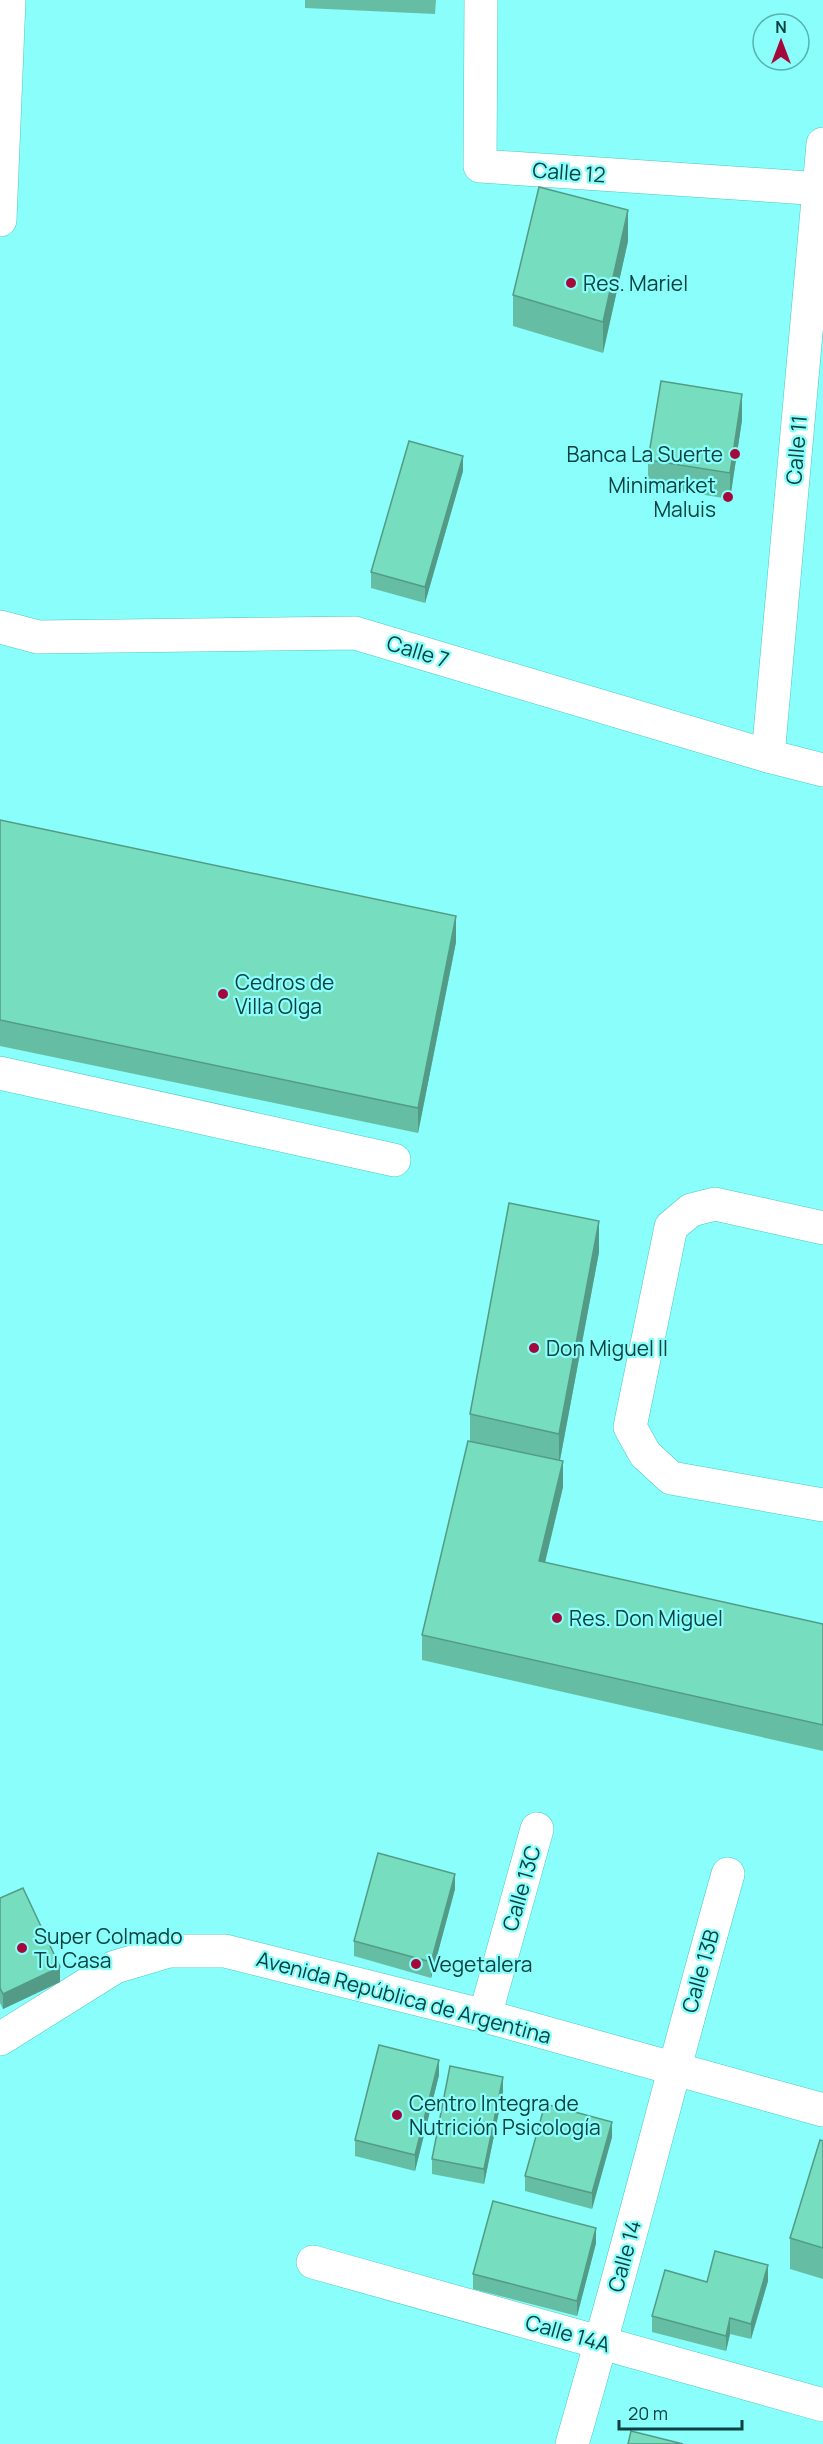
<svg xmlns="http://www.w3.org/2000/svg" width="823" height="2444" font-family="Manrope,sans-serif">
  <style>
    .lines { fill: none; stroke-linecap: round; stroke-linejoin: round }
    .minor-casing { stroke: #4dc7c3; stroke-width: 34 }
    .major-casing { stroke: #4dc7c3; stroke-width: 34 }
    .minor { stroke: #fff; stroke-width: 33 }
    .major { stroke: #fff; stroke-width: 33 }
    .wall { fill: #65bea4 }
    .shaded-wall { fill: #539b86 }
    .building { fill: #76ddbf; stroke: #539b86; stroke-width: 1.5 }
    .poi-dot { fill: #a4093c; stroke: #89fefa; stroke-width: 2 }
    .labels { text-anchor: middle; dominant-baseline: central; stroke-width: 4.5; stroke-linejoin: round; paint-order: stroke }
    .street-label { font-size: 21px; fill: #0b4140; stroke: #89fefa }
    .poi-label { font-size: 21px; fill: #0b4140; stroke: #89fefa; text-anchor: start }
  </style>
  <rect width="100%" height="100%" fill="#89fefa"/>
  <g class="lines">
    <g class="minor-casing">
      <g id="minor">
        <polyline points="481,0 480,166 823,189"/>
        <polyline points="0,220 9,0"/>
        <polyline points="0,627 38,637 355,633 768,756 823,770"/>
        <polyline points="768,756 823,144"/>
        <polyline points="0,1073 394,1160"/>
        <polyline points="823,1228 715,1204 691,1210 671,1227 630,1427 645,1454 671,1478 823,1505"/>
        <polyline points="485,2016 537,1829"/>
        <polyline points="313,2262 823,2405"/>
        <path d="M572 2444C627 2255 674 2064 728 1874"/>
      </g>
    </g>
    <g class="major-casing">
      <polyline id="major" points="0,2039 115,1967 169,1951 225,1951 485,2016 823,2110"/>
    </g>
    <use href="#minor" class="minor"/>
    <use href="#major" class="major"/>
  </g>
  <g class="wall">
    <polygon points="305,0 436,0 435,14 305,8"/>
    <polygon points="628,241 603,353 513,326 513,295"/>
    <polygon points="742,420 730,499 648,486 648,460"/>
    <polygon points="463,471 425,603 371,588 371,572"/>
    <polygon points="0,820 456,942 418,1133 0,1046"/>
    <polygon points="599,1252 560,1460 563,1487 545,1563 823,1624 823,1751 422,1660 422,1635 470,1442 470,1414"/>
    <polygon points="455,1889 431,1978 354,1956 354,1941"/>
    <polygon points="0,1898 60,1982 3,2009 0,2003"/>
    <polygon points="439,2075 415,2171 355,2156 355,2140"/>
    <polygon points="503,2092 484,2184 432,2174 432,2159"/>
    <polygon points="612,2137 592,2209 525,2191 525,2176"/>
    <polygon points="823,2141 823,2279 790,2269 790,2238"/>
    <polygon points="596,2243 577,2316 473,2289 473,2274"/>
    <polygon points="768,2281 751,2339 730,2334 726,2351 652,2332 652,2316 707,2282"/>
  </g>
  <g class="shaded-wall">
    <polygon points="628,210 628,241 603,353 603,322"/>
    <polygon points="742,394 742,420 730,499 730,473"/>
    <polygon points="463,456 463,471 425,603 425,587"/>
    <polygon points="456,916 456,942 418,1133 418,1108"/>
    <polygon points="599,1221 599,1252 559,1465 559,1434"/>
    <polygon points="563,1461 563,1487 539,1587 539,1561"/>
    <polygon points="455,1874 455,1889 431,1978 431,1962"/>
    <polygon points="60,1967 60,1982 3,2009 3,1994"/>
    <polygon points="439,2060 439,2075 415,2171 415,2155"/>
    <polygon points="503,2077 503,2092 484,2184 484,2169"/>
    <polygon points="612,2122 612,2137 592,2209 592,2193"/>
    <polygon points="596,2228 596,2243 577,2316 577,2301"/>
    <polygon points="768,2265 768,2281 751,2339 751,2324"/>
    <polygon points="730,2318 730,2334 726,2351 726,2336"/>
  </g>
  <g class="building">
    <polygon points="539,187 628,210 603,322 513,295"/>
    <polygon points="661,381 742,394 730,473 648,460"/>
    <polygon points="409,441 463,456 425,587 371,572"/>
    <polygon points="0,820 456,916 418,1108 0,1020"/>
    <polygon points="509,1203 599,1221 559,1434 470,1414"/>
    <polygon points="468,1441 563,1461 539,1561 823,1624 823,1725 422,1635"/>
    <polygon points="378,1853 455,1874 431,1962 354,1941"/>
    <polygon points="23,1888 60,1967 3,1994 0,1988 0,1898"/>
    <polygon points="379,2045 439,2060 415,2155 355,2140"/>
    <polygon points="450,2066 503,2077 484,2169 432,2159"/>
    <polygon points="545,2104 612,2122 592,2193 525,2176"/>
    <polygon points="820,2140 823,2141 823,2248 790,2238"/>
    <polygon points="493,2201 596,2228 577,2301 473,2274"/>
    <polygon points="715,2251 768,2265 751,2324 730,2318 726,2336 652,2316 665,2270 707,2282"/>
    <polygon points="631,2431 683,2444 628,2444"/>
  </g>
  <g class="poi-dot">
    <circle cx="571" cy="283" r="6"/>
    <circle cx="735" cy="454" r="6"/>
    <circle cx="728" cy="497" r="6"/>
    <circle cx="223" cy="994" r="6"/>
    <circle cx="534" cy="1348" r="6"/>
    <circle cx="557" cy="1618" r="6"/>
    <circle cx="22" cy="1948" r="6"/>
    <circle cx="416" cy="1964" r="6"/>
    <circle cx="397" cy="2115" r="6"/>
  </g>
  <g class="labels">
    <g class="street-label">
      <text transform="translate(569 172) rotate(4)">Calle 12</text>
      <text transform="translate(796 450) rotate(-85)">Calle 11</text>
      <text transform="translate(418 651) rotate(17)">Calle 7</text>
      <text transform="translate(521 1888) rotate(-74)">Calle 13C</text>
      <text transform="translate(700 1971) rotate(-74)">Calle 13B</text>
      <text transform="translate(404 1997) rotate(15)">Avenida República de Argentina</text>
      <text transform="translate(624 2256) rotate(-75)">Calle 14</text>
      <text transform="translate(568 2333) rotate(16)">Calle 14A</text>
    </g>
    <g class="poi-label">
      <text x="583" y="283">Res. Mariel</text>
      <text x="723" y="454" text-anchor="end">Banca La Suerte</text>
      <text x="716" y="485" text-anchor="end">Minimarket<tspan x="716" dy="24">Maluis</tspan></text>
      <text x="235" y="982">Cedros de<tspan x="235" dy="24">Villa Olga</tspan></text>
      <text x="546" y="1348">Don Miguel II</text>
      <text x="569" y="1618">Res. Don Miguel</text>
      <text x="34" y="1936">Super Colmado<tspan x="34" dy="24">Tu Casa</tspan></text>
      <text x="428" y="1964">Vegetalera</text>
      <text x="409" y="2103">Centro Integra de<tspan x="409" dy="24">Nutrición Psicología</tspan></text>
    </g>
  </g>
  <g transform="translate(781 42)"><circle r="28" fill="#89fefa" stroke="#57b2b0" stroke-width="1.5"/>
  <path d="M0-4.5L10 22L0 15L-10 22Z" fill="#a4093c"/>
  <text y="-9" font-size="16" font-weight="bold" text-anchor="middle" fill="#0b4140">N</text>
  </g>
  <path d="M619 2420v9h123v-9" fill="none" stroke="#0b4140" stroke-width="3"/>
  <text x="628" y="2420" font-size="18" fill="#0b4140" stroke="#89fefa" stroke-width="4.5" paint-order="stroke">20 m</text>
</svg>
